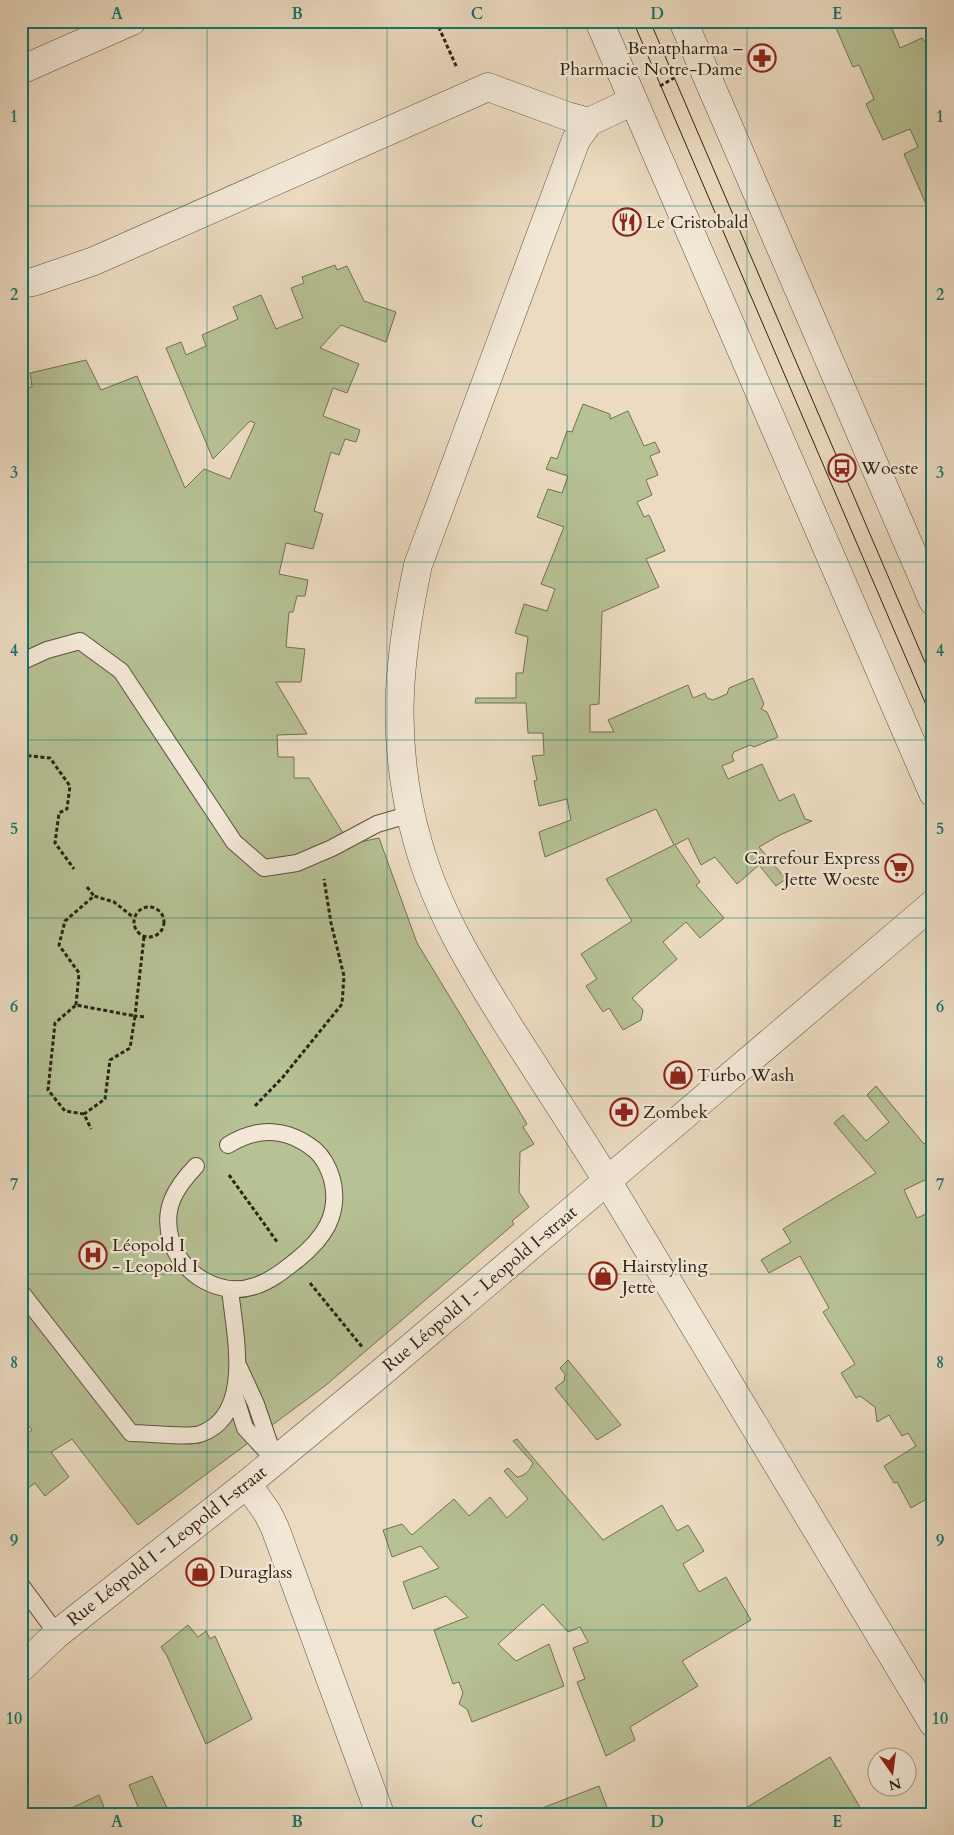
<svg xmlns="http://www.w3.org/2000/svg" width="954" height="1835" font-family="Cardo,serif">
  <style>
    .green { fill: #b6c194; stroke: #717153 }
    .lines { fill: none; stroke-linecap: round; stroke-linejoin: round }
    .service-casing { stroke: #5c503e; stroke-width: 18 }
    .minor-casing { stroke: #5c503e; stroke-width: 29 }
    .tertiary-casing { stroke: #5c503e; stroke-width: 29 }
    .path { stroke: #2c2112; stroke-width: 3; stroke-dasharray: 4 2.5; stroke-linecap: butt }
    .service { stroke: #f3e8d7; stroke-width: 16 }
    .minor { stroke: #f3e8d7; stroke-width: 28 }
    .tertiary { stroke: #f3e8d7; stroke-width: 28 }
    .tram { stroke: #2c2112; stroke-width: 1 }
    .grid { fill: none; stroke: #0f766e; stroke-width: 1; stroke-opacity: 0.55 }
    .labels { text-anchor: middle; dominant-baseline: central; stroke-width: 4.5; stroke-linejoin: round; paint-order: stroke }
    .poi-label { font-size: 18px; fill: #2c2112; stroke: #f3e8d7; text-anchor: start }
    .street-label { font-size: 18px; fill: #2c2112; stroke: #f3e8d7 }
    .neatline { fill: none; stroke: #0f766e; stroke-width: 2 }
    .grid-label { font-size: 16px; text-anchor: middle; font-weight: bold; fill: #0f766e }
  </style>
  <rect width="100%" height="100%" fill="#ecdbc1"/>
  <filter id="stains"><feTurbulence type="fractalNoise" baseFrequency=".004" numOctaves="4"/><feColorMatrix values="0 0 0 0 .2 0 0 0 0 .09 0 0 0 0 .02 0 0 0 .5 -.17"/></filter>
  <radialGradient id="worn" r=".72"><stop offset=".6" stop-color="#630" stop-opacity="0"/><stop offset="1" stop-color="#630" stop-opacity=".3"/></radialGradient>
  <g class="green">
    <polygon points="833,21 889,21 900,48 922,38 933,52 933,220 904,154 918,147 910,129 883,140 866,104 874,99 859,65 853,67"/>
    <polygon points="335,265 337,270 347,266 364,301 396,312 386,342 341,325 320,348 359,364 347,393 333,388 323,416 360,430 356,442 345,439 339,455 331,452 314,511 323,514 313,549 286,543 279,574 308,580 305,596 297,596 293,612 289,612 286,647 305,649 301,682 276,682 307,734 277,735 278,757 294,757 294,778 309,778 343,833 355,843 379,838 417,943 527,1124 523,1127 534,1144 520,1152 519,1192 529,1207 512,1221 514,1224 326,1385 138,1525 72,1439 51,1452 69,1477 45,1496 35,1483 21,1493 21,1439 32,1430 27,1424 21,1428 21,389 32,387 30,373 86,360 101,390 137,376 185,488 204,469 230,479 255,423 250,421 213,459 166,348 181,342 186,355 206,346 202,335 238,319 233,307 261,295 276,329 303,318 291,288 304,283 302,277"/>
    <polygon points="583,404 610,414 610,419 628,411 644,446 655,442 660,452 650,456 658,475 646,480 652,495 637,502 644,517 649,515 665,551 646,559 659,587 602,612 599,704 590,705 590,732 614,732 608,720 688,685 693,698 705,693 707,698 713,700 727,694 729,688 753,678 764,704 761,709 767,712 778,737 754,747 750,745 734,752 732,756 734,761 722,766 728,779 762,764 779,801 794,794 805,819 812,821 780,835 759,847 786,879 776,886 759,865 737,884 715,857 701,865 688,838 675,845 700,882 696,885 724,918 700,938 686,922 663,942 677,959 632,998 643,1010 641,1020 623,1030 609,1008 603,1012 586,986 597,979 581,954 632,921 606,879 674,845 656,809 545,857 539,832 571,820 567,799 539,806 534,781 537,780 532,756 544,755 543,733 528,733 526,703 475,703 476,698 516,698 516,673 523,673 528,637 515,633 524,604 547,611 555,589 541,584 564,527 537,517 548,489 562,493 568,476 546,469 551,457 557,459 567,431 572,432"/>
    <polygon points="876,1086 924,1144 933,1140 933,1176 904,1190 917,1218 933,1211 933,1501 930,1497 911,1508 897,1482 894,1483 884,1466 916,1446 908,1433 902,1436 889,1415 877,1422 875,1407 860,1396 856,1398 841,1373 855,1364 823,1312 829,1308 800,1256 769,1273 761,1260 791,1242 783,1229 786,1227 876,1173 834,1123 843,1115 866,1141 889,1122 867,1095"/>
    <polygon points="568,1360 621,1425 597,1440 555,1388 564,1381 565,1374 560,1368"/>
    <path d="M517 1439 603 1540 662 1505 677 1531 688 1525 704 1551 683 1564 699 1592 726 1577 751 1620 682 1661 698 1686 630 1727 635 1740 606 1756 577 1682 585 1679 573 1648 588 1642 580 1627 568 1632 543 1604 498 1644 516 1661 549 1644 564 1686 472 1722 467 1709 459 1704 463 1693 459 1682 453 1684 434 1630 468 1617 446 1596 413 1609 403 1582 439 1568 421 1546 392 1557 383 1530 402 1524 412 1535 454 1499 469 1516 490 1497 507 1518 528 1499 504 1471 508 1468 517 1477C524 1476 530 1471 533 1463L513 1441Z"/>
    <polygon points="188,1625 198,1637 206,1631 210,1639 215,1636 252,1719 206,1744 167,1656 161,1647"/>
    <polygon points="830,1757 861,1809 855,1814 736,1814"/>
    <polygon points="152,1776 170,1814 141,1814 129,1785"/>
    <polygon points="599,1786 608,1810 610,1809 612,1814 527,1814"/>
    <polygon points="99,1795 107,1814 59,1814"/>
  </g>
  <g class="lines">
    <g class="service-casing">
      <g id="service">
        <polyline points="21,662 47,650 80,641 121,671 234,842 264,868 297,863 332,848 377,824 411,814"/>
        <path d="M196 1166C175 1188 162 1209 171 1240 181 1274 220 1298 255 1286 271 1281 284 1270 297 1260 323 1239 341 1215 332 1179 329 1169 323 1157 315 1150 288 1128 258 1126 228 1145"/>
        <path d="M21 1292 131 1433C146 1433 188 1438 200 1434 255 1415 234 1332 230 1289"/>
        <polyline points="239,1367 256,1404 275,1460"/>
        <polyline points="235,1396 245,1428 270,1455"/>
        <polyline points="21,1585 57,1634"/>
      </g>
    </g>
    <g class="minor-casing">
      <g id="minor">
        <polyline points="21,70 132,21"/>
        <path d="M589 122 576 140 418 565C397 663 390 746 418 843 437 911 474 971 511 1030 543 1080 575 1129 606 1179 716 1360 823 1542 933 1723"/>
        <polyline points="21,284 33,282 94,261 488,87 567,116 589,122 633,101"/>
        <polyline points="247,1484 267,1512 275,1528 380,1814"/>
        <polyline points="21,1668 57,1634 247,1484 382,1372 933,904"/>
      </g>
    </g>
    <g class="tertiary-casing">
      <g id="tertiary">
        <polyline points="599,21 933,793"/>
        <polyline points="683,21 933,601"/>
      </g>
    </g>
    <g class="path">
      <polyline points="436,21 457,68"/>
      <polyline points="660,86 674,78"/>
      <polyline points="21,755 50,758 70,786 67,809 59,813 55,843 74,869"/>
      <polyline points="87,887 94,896"/>
      <circle cx="149" cy="922" r="15"/>
      <polyline points="144,937 135,1016 146,1017"/>
      <polyline points="76,1005 79,973 59,945 65,921 94,896 114,902 133,917"/>
      <polyline points="255,1106 283,1077 342,1004 344,976 331,923 324,879"/>
      <polyline points="84,1114 65,1111 48,1090 55,1023 76,1005 135,1016 130,1048 110,1060 105,1099 84,1114 91,1129"/>
      <polyline points="229,1175 278,1243"/>
      <polyline points="310,1283 363,1348"/>
    </g>
    <use href="#service" class="service"/>
    <use href="#minor" class="minor"/>
    <use href="#tertiary" class="tertiary"/>
    <g class="tram">
      <polyline points="633,21 933,721"/>
      <polyline points="650,21 933,681"/>
    </g>
  </g>
  <path class="grid" d="M207 21V1814M387 21V1814M567 21V1814M747 21V1814M21 206H933M21 384H933M21 562H933M21 740H933M21 918H933M21 1096H933M21 1274H933M21 1452H933M21 1630H933"/>
  <defs>
    <g id="pharmacy-ring" transform="scale(1.4375)"><circle r="9.5" fill="#f3e8d7" stroke="#8f2418" stroke-width="1.5"/><path d="M-2-6h4v4h4v4h-4v4h-4v-4h-4v-4h4Z" fill="#8f2418"/></g>
    <g id="restaurant-ring" transform="scale(1.4375)"><circle r="9.5" fill="#f3e8d7" stroke="#8f2418" stroke-width="1.5"/><path d="M-5-6h1v4h1v-4h1v4h1v-4h1v5L-1.5 .5V6h-2V.5L-5-1ZM5-6V6H3V1.5H1.5Q1.5-4 5-6Z" fill="#8f2418"/></g>
    <g id="bus-ring" transform="scale(1.4375)"><circle r="9.5" fill="#f3e8d7" stroke="#8f2418" stroke-width="1.5"/><path d="M-5-6H5V4H4V6H2V4H-2V6H-4V4H-5ZM-3.5-4V0h7V-4ZM-3.5 1.2v1.5H-2V1.2ZM2 1.2v1.5H3.5V1.2Z" fill="#8f2418"/></g>
    <g id="supermarket-ring" transform="scale(1.4375)"><circle r="9.5" fill="#f3e8d7" stroke="#8f2418" stroke-width="1.5"/><path d="M-6-5.5h2.5l.6 2H6L4.5 2H-2.5L-4.4-4H-6ZM-1.5 3.2a1.3 1.3 0 1 0 .1 0ZM3 3.2a1.3 1.3 0 1 0 .1 0Z" fill="#8f2418"/></g>
    <g id="shop-ring" transform="scale(1.4375)"><circle r="9.5" fill="#f3e8d7" stroke="#8f2418" stroke-width="1.5"/><path d="M-5-2.5h2.3a2.7 3.5 0 0 1 5.4 0H5L5.5 6h-11ZM-1.5-2.5h3a1.5 2.3 0 0 0-3 0Z" fill="#8f2418"/></g>
    <g id="hospital-ring" transform="scale(1.4375)"><circle r="9.5" fill="#f3e8d7" stroke="#8f2418" stroke-width="1.5"/><path d="M-5-5h3v3.5h4V-5h3V5h-3V1.5h-4V5h-3Z" fill="#8f2418"/></g>
  </defs>
  <g fill-rule="evenodd">
    <use href="#pharmacy-ring" x="762" y="58"/>
    <use href="#restaurant-ring" x="627" y="222"/>
    <use href="#bus-ring" x="842" y="468"/>
    <use href="#supermarket-ring" x="899" y="868"/>
    <use href="#shop-ring" x="678" y="1075"/>
    <use href="#pharmacy-ring" x="624" y="1112"/>
    <use href="#hospital-ring" x="93" y="1255"/>
    <use href="#shop-ring" x="603" y="1276"/>
    <use href="#shop-ring" x="200" y="1572"/>
  </g>
  <g class="labels">
    <g class="poi-label">
      <text x="743" y="48" text-anchor="end">Benatpharma –<tspan x="743" dy="21">Pharmacie Notre-Dame</tspan></text>
      <text x="646" y="222">Le Cristobald</text>
      <text x="861" y="468">Woeste</text>
      <text x="880" y="858" text-anchor="end">Carrefour Express<tspan x="880" dy="21">Jette Woeste</tspan></text>
      <text x="697" y="1075">Turbo Wash</text>
      <text x="643" y="1112">Zombek</text>
      <text x="112" y="1245">Léopold I<tspan x="112" dy="21">- Leopold I</tspan></text>
      <text x="622" y="1266">Hairstyling<tspan x="622" dy="21">Jette</tspan></text>
      <text x="219" y="1572">Duraglass</text>
    </g>
    <g class="street-label">
      <text transform="translate(480 1289) rotate(-40)">Rue Léopold I - Leopold I-straat</text>
      <text transform="translate(167 1546) rotate(-38)">Rue Léopold I - Leopold I-straat</text>
    </g>
  </g>
  <rect width="954" height="1835" fill="none" stroke="#ecdbc1" stroke-width="55"/>
  <g transform="translate(892 1772) rotate(166)"><circle r="24" fill="#f3e8d7" stroke="#a39888"/>
  <path d="M0-4L9 19L0 12L-9 19Z" fill="#8f2418"/>
  <text y="-8" font-size="14" font-weight="bold" text-anchor="middle" fill="#2c2112">N</text>
  </g>
  <rect x="28" y="28" width="898" height="1780" class="neatline"/>
  <g class="grid-label">
    <text x="117" y="19">A</text>
    <text x="297" y="19">B</text>
    <text x="477" y="19">C</text>
    <text x="657" y="19">D</text>
    <text x="837" y="19">E</text>
    <text x="14" y="122">1</text>
    <text x="940" y="122">1</text>
    <text x="14" y="300">2</text>
    <text x="940" y="300">2</text>
    <text x="14" y="478">3</text>
    <text x="940" y="478">3</text>
    <text x="14" y="656">4</text>
    <text x="940" y="656">4</text>
    <text x="14" y="834">5</text>
    <text x="940" y="834">5</text>
    <text x="14" y="1012">6</text>
    <text x="940" y="1012">6</text>
    <text x="14" y="1190">7</text>
    <text x="940" y="1190">7</text>
    <text x="14" y="1368">8</text>
    <text x="940" y="1368">8</text>
    <text x="14" y="1546">9</text>
    <text x="940" y="1546">9</text>
    <text x="14" y="1724">10</text>
    <text x="940" y="1724">10</text>
    <text x="117" y="1827">A</text>
    <text x="297" y="1827">B</text>
    <text x="477" y="1827">C</text>
    <text x="657" y="1827">D</text>
    <text x="837" y="1827">E</text>
  </g>
  <rect width="100%" height="100%" filter="url(#stains)"/>
  <rect width="100%" height="100%" fill="url(#worn)"/>
</svg>
